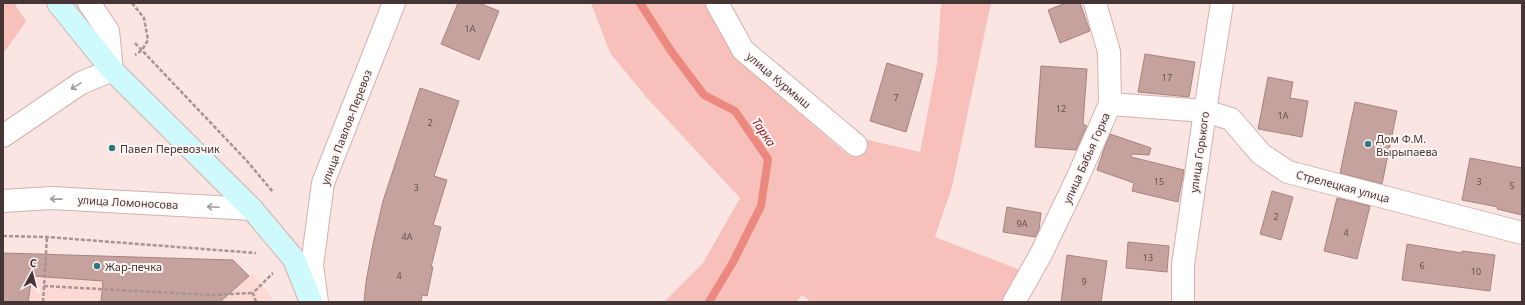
<svg xmlns="http://www.w3.org/2000/svg" width="1525" height="305" font-family="'Noto Sans',sans-serif">
  <style>
    .built { fill: #fdd9d5 }
    .green { fill: #f7c0ba }
    .lines { fill: none; stroke-linecap: round; stroke-linejoin: round }
    .stream { stroke: #eb8981; stroke-width: 8 }
    .building { fill: #c5a29e; stroke: #a58481 }
    .minor-casing { stroke: #d4b0ad; stroke-width: 24 }
    .tertiary-casing { stroke: #d4b0ad; stroke-width: 24 }
    .secondary-casing { stroke: #d4b0ad; stroke-width: 24 }
    .path { stroke: #a79492; stroke-width: 2.5; stroke-dasharray: 4 2; stroke-linecap: butt }
    .minor { stroke: #fff; stroke-width: 22 }
    .tertiary { stroke: #fff; stroke-width: 22 }
    .secondary { stroke: #cef9fd; stroke-width: 22 }
    .oneway { stroke: #a29a9a }
    .poi-dot { fill: #2f7880; stroke: #fef6f5; stroke-width: 1.5 }
    .labels { text-anchor: middle; dominant-baseline: central; stroke-width: 4; stroke-linejoin: round; paint-order: stroke }
    .number-label { font-size: 9px; fill: #65514f }
    .street-label { font-size: 11px; fill: #453635; stroke: #fef6f5 }
    .poi-label { font-size: 11px; fill: #453635; stroke: #fef6f5; text-anchor: start }
    .water-label { font-size: 12px; font-style: italic; fill: #8b151b; stroke: #fef6f5 }
  </style>
  <rect width="100%" height="100%" fill="#fbe5e2"/>
  <polygon class="built" points="3,253 52,253 51,277 233,290 249,276 254,274 275,302 3,302"/>
  <g class="green">
    <polygon points="3,3 14,3 26,21 3,54"/>
    <polygon points="591,3 705,3 736,59 849,156 864,139 920,152 937,64 941,3 991,3 952,187 935,237 1020,270 1004,302 811,302 802,295 796,302 664,302 703,263 740,198 647,98 610,53"/>
  </g>
  <g class="lines">
    <polyline class="stream" points="640,3 671,51 704,95 735,111 768,159 761,206 733,262 709,302"/>
  </g>
  <g class="building">
    <polygon points="458,3 479,3 499,11 479,60 441,44"/>
    <polygon points="1066,3 1080,3 1090,31 1060,43 1048,10"/>
    <polygon points="1145,54 1195,62 1189,97 1138,92"/>
    <polygon points="887,63 923,74 906,132 870,121"/>
    <polygon points="1041,66 1087,69 1083,124 1087,126 1076,150 1035,147"/>
    <polygon points="1268,77 1293,82 1290,98 1308,101 1302,137 1258,129"/>
    <polygon points="420,88 459,101 434,176 447,180 433,225 441,227 431,267 433,267 427,296 422,295 421,302 364,302 366,282 373,244 383,201"/>
    <polygon points="1355,102 1397,111 1382,184 1340,173"/>
    <polygon points="1110,134 1151,148 1149,155 1132,154 1131,157 1184,170 1178,202 1132,191 1134,183 1097,170 1103,152"/>
    <polygon points="1470,158 1522,168 1522,215 1497,209 1498,207 1462,200"/>
    <polygon points="1272,191 1293,197 1281,240 1260,234"/>
    <polygon points="1337,198 1370,206 1357,259 1324,251"/>
    <polygon points="1007,207 1041,213 1039,230 1035,237 1003,232"/>
    <polygon points="1128,242 1169,246 1167,272 1126,268"/>
    <polygon points="1407,244 1462,253 1462,251 1495,255 1490,291 1402,280"/>
    <polygon points="3,253 233,260 249,276 220,302 101,302 103,281 32,276 28,302 3,302"/>
    <polygon points="1067,255 1107,261 1101,302 1061,302"/>
  </g>
  <g class="lines">
    <g class="minor-casing">
      <g id="minor">
        <polyline points="89,3 108,31 112,70"/>
        <polyline points="717,3 743,50 856,145"/>
        <polyline points="1110,104 1205,111 1231,119 1261,154 1288,172 1522,233"/>
        <polyline points="317,302 312,265 323,183 394,3"/>
        <polyline points="1014,302 1041,254 1077,179 1110,104 1109,52 1095,3"/>
        <polyline points="1183,302 1183,265 1205,111 1222,3"/>
      </g>
    </g>
    <g class="tertiary-casing">
      <g id="tertiary">
        <polyline points="3,136 81,83 112,70"/>
        <polyline points="3,201 52,198 252,209"/>
      </g>
    </g>
    <g class="secondary-casing">
      <polyline id="secondary" points="58,3 112,70 252,209 294,259 311,302"/>
    </g>
    <g class="path">
      <polyline points="132,3 144,18 148,40 142,50 135,55"/>
      <polyline points="135,43 247,161 273,192"/>
      <polyline points="3,236 47,237 256,253"/>
      <polyline points="44,286 210,295 253,293"/>
      <polyline points="43,302 47,237"/>
      <polyline points="256,302 253,293 273,273"/>
    </g>
    <use href="#minor" class="minor"/>
    <use href="#tertiary" class="tertiary"/>
    <use href="#secondary" class="secondary"/>
  </g>
  <defs><path id="oneway-shaft" d="M-6 0H5M1.5-3L5.5 0L1.5 3" fill="none" stroke-width="1.6" stroke-linecap="round" stroke-linejoin="round"/></defs>
  <g class="oneway">
    <use href="#oneway-shaft" transform="translate(76 86) rotate(148)"/>
    <use href="#oneway-shaft" transform="translate(56 199) rotate(-179)"/>
    <use href="#oneway-shaft" transform="translate(213 207) rotate(-177)"/>
  </g>
  <g class="poi-dot">
    <circle cx="1368" cy="144" r="4"/>
    <circle cx="112" cy="148" r="4"/>
    <circle cx="97" cy="266" r="4"/>
  </g>
  <g class="labels">
    <g class="number-label">
      <text x="470" y="28">1А</text>
      <text x="1167" y="77">17</text>
      <text x="896" y="97">7</text>
      <text x="1061" y="108">12</text>
      <text x="1283" y="115">1А</text>
      <text x="430" y="122">2</text>
      <text x="1159" y="181">15</text>
      <text x="1479" y="181">3</text>
      <text x="1512" y="185">5</text>
      <text x="416" y="187">3</text>
      <text x="1276" y="216">2</text>
      <text x="1022" y="223">9А</text>
      <text x="1346" y="232">4</text>
      <text x="407" y="236">4А</text>
      <text x="1148" y="257">13</text>
      <text x="1422" y="265">6</text>
      <text x="1476" y="271">10</text>
      <text x="399" y="275">4</text>
      <text x="1084" y="281">9</text>
    </g>
    <g class="street-label">
      <text transform="translate(779 80) rotate(40)">улица Курмыш</text>
      <text transform="translate(346 127) rotate(-69)">улица Павлов-Перевоз</text>
      <text transform="translate(1199 152) rotate(-82)">улица Горького</text>
      <text transform="translate(1086 158) rotate(-66)">улица Бабья Горка</text>
      <text transform="translate(1343 186) rotate(15)">Стрелецкая улица</text>
      <text transform="translate(128 202) rotate(3)">улица Ломоносова</text>
    </g>
    <g class="poi-label">
      <text x="1376" y="138">Дом Ф.М.<tspan x="1376" dy="13">Вырыпаева</tspan></text>
      <text x="120" y="148">Павел Перевозчик</text>
      <text x="105" y="266">Жар-печка</text>
    </g>
    <g class="water-label">
      <text transform="translate(764 132) rotate(56)">Тарка</text>
    </g>
  </g>
  <rect width="1525" height="305" fill="none" stroke="#453635" stroke-width="8"/>
  <g transform="translate(32 273) rotate(7)" stroke="#fef6f5" stroke-width="3" paint-order="stroke">
  <path d="M0-3L7 15L0 10L-7 15Z" fill="#453635"/>
  <text y="-6" font-size="11" font-weight="bold" text-anchor="middle" fill="#453635">С</text>
  </g>
</svg>
